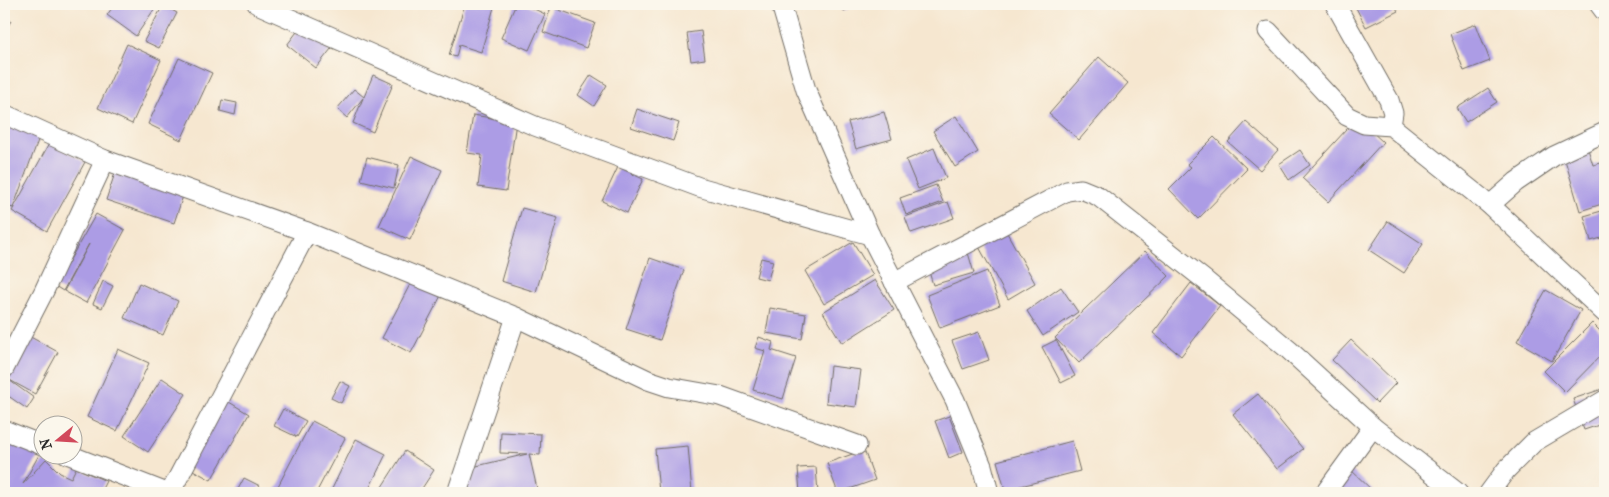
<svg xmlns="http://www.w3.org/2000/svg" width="1609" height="497" font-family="'IM FELL French Canon',serif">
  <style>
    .building { fill: #ac9ce5 }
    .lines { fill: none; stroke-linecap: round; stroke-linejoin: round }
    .minor-casing { stroke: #726d65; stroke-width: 21 }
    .minor { stroke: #fff; stroke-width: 19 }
  </style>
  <rect width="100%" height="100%" fill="#fbf7ec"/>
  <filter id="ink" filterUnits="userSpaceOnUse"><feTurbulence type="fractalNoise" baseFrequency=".02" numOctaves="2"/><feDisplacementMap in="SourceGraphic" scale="10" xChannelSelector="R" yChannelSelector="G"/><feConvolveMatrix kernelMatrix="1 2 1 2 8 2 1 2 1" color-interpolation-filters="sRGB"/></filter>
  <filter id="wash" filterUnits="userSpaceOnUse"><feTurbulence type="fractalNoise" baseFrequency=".0096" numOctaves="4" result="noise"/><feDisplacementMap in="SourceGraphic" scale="20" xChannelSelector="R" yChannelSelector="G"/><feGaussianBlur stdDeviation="1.12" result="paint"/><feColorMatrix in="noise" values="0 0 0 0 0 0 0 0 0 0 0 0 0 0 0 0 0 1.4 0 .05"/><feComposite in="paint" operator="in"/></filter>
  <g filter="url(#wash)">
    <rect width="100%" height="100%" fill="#f6e7d0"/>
    <g id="blocks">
      <g class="building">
        <polygon points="115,4 149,4 155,8 136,36 107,15"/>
        <polygon points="465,4 495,4 481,52 459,45 456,57 449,55"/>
        <polygon points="516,4 523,4 545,14 529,50 501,38"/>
        <polygon points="839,4 856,4 844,11"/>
        <polygon points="1354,4 1394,4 1398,11 1366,27"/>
        <polygon points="163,5 177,13 159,48 144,41"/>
        <polygon points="551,7 595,23 586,48 543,32"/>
        <polygon points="4,16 11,21 4,32"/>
        <polygon points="306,20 335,44 316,68 287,45"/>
        <polygon points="1476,24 1490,61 1464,71 1450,34"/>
        <polygon points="701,31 705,59 691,61 687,33"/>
        <polygon points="127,44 161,60 132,124 98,108"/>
        <polygon points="1099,57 1128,83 1079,140 1049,114"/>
        <polygon points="179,58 212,73 181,140 148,124"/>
        <polygon points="373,75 393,84 373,132 353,123 363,98 347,118 337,109 354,89 364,97"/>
        <polygon points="591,75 607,85 594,106 578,95"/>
        <polygon points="1488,88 1497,102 1466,122 1457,108"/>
        <polygon points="222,100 237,103 235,115 220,111"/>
        <polygon points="637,109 679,123 673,141 631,127"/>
        <polygon points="884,112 892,139 856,149 848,122"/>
        <polygon points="473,115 516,122 506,191 478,187 482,155 467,153"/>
        <polygon points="956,116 978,152 955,167 933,131"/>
        <polygon points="1357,118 1383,142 1328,202 1302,178"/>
        <polygon points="7,122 40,135 13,208 4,205 4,132"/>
        <polygon points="1246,122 1278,150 1260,170 1228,142"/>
        <polygon points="1214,137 1247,169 1198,219 1169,189 1191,167 1187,164"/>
        <polygon points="50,142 85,162 47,231 12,211"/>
        <polygon points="1587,146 1593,165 1601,163 1605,176 1605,203 1580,211 1563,153"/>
        <polygon points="934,148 946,178 918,189 906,160"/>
        <polygon points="1300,150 1310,165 1289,180 1279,164"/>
        <polygon points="411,156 442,170 410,240 379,226"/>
        <polygon points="367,157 399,165 394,188 361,180"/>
        <polygon points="118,164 186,187 174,223 106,200"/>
        <polygon points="618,167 643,179 627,213 602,201"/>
        <polygon points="936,185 943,202 906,215 900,198"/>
        <polygon points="948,202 954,218 911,233 905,217"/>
        <polygon points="522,208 558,218 536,292 501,281"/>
        <polygon points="1605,210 1605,237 1591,241 1584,216"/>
        <polygon points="96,214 125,230 86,303 64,291 89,244 63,291 55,286"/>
        <polygon points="1388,221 1423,244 1404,273 1369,250"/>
        <polygon points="1001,222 1035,283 1008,299 974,238"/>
        <polygon points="853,242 873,275 824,304 805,271"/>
        <polygon points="966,246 974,273 933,285 925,258"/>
        <polygon points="1145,251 1169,276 1079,363 1055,338"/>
        <polygon points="650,258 684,270 660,340 626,329"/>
        <polygon points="761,258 773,261 768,280 756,277"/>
        <polygon points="417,271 446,286 411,353 382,338"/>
        <polygon points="987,271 1000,305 940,328 927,295"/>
        <polygon points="875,280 894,310 842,343 823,312"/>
        <polygon points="103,281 113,286 102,308 93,304"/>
        <polygon points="139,283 178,301 163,335 124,318"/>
        <polygon points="1191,283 1220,306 1181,356 1153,333"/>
        <polygon points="1061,287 1078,312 1043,336 1027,311"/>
        <polygon points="1546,290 1581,310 1552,361 1517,341"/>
        <polygon points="770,308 806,314 802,339 766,333"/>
        <polygon points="1592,323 1605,336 1605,351 1565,392 1544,371"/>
        <polygon points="979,332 989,360 963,369 952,341"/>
        <polygon points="25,334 58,352 35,394 6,378 34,398 27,409 4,393 4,378"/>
        <polygon points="759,337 773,342 771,350 796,358 783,399 753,390 765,351 755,348"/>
        <polygon points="1056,340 1075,376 1061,383 1042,347"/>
        <polygon points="1351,340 1396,383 1377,403 1332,360"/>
        <polygon points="118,349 149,363 117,431 87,417"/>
        <polygon points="830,366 861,370 856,407 826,403"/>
        <polygon points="162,378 186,394 148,452 124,436"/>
        <polygon points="340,381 350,386 341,403 331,398"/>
        <polygon points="1605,388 1605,423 1584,430 1573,399"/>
        <polygon points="1258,394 1303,449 1277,469 1233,414"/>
        <polygon points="219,396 249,414 211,480 182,464"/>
        <polygon points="283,409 306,421 297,437 274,426"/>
        <polygon points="949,416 963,452 949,458 935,421"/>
        <polygon points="312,421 345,438 316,493 283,493 276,490"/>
        <polygon points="501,432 541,434 540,455 529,454 538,493 465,493 460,470 527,454 500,453"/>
        <polygon points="4,433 40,453 23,484 46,459 60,473 71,478 76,468 106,481 100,493 4,493"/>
        <polygon points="356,439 386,454 367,493 330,493"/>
        <polygon points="1072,441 1080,471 1005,490 997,461"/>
        <polygon points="688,446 692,493 659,493 655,449"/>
        <polygon points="864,450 875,480 838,493 827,463"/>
        <polygon points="405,451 434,470 419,493 378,493"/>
        <polygon points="816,467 818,493 800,493 798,468"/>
        <polygon points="1348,467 1375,493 1325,493"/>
        <polygon points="244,478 260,486 256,493 236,493"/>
      </g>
    </g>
  </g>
  <g filter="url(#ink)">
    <use href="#blocks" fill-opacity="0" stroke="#726d65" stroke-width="1"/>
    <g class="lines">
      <g class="minor-casing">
        <g id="minor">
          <polyline points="257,4 535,126 699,187 870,235"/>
          <polyline points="781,4 806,90 870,235 955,400 982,466 989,493"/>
          <polyline points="1335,4 1389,100 1393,113 1391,126"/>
          <polyline points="1599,4 1605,12"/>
          <polyline points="1268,31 1347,116 1364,124 1391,126 1490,205 1605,313"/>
          <polyline points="4,114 105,160 307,232 516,317 648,380 669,387 720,396 857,445"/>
          <polyline points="1490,205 1516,182 1554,156 1605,132"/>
          <polyline points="894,282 1067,191 1081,189 1098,196 1206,281 1289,350 1373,427 1458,493"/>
          <polyline points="4,369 44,291 105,160"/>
          <polyline points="4,430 42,445"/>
          <polyline points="67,454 167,493"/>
          <polyline points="170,493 307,232"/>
          <polyline points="457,493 516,317"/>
          <polyline points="1325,493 1373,427"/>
          <polyline points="1489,493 1506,470 1534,442 1605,400"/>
        </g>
      </g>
      <use href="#minor" class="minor"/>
    </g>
  </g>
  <rect width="1609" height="497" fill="none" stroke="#fbf7ec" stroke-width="20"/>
  <g transform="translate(58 440) rotate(252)"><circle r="24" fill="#fbf7ec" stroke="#a8a59f"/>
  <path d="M0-4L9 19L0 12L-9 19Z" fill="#d1495b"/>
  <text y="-8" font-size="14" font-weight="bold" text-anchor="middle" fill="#2b2b2b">N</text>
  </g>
</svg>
